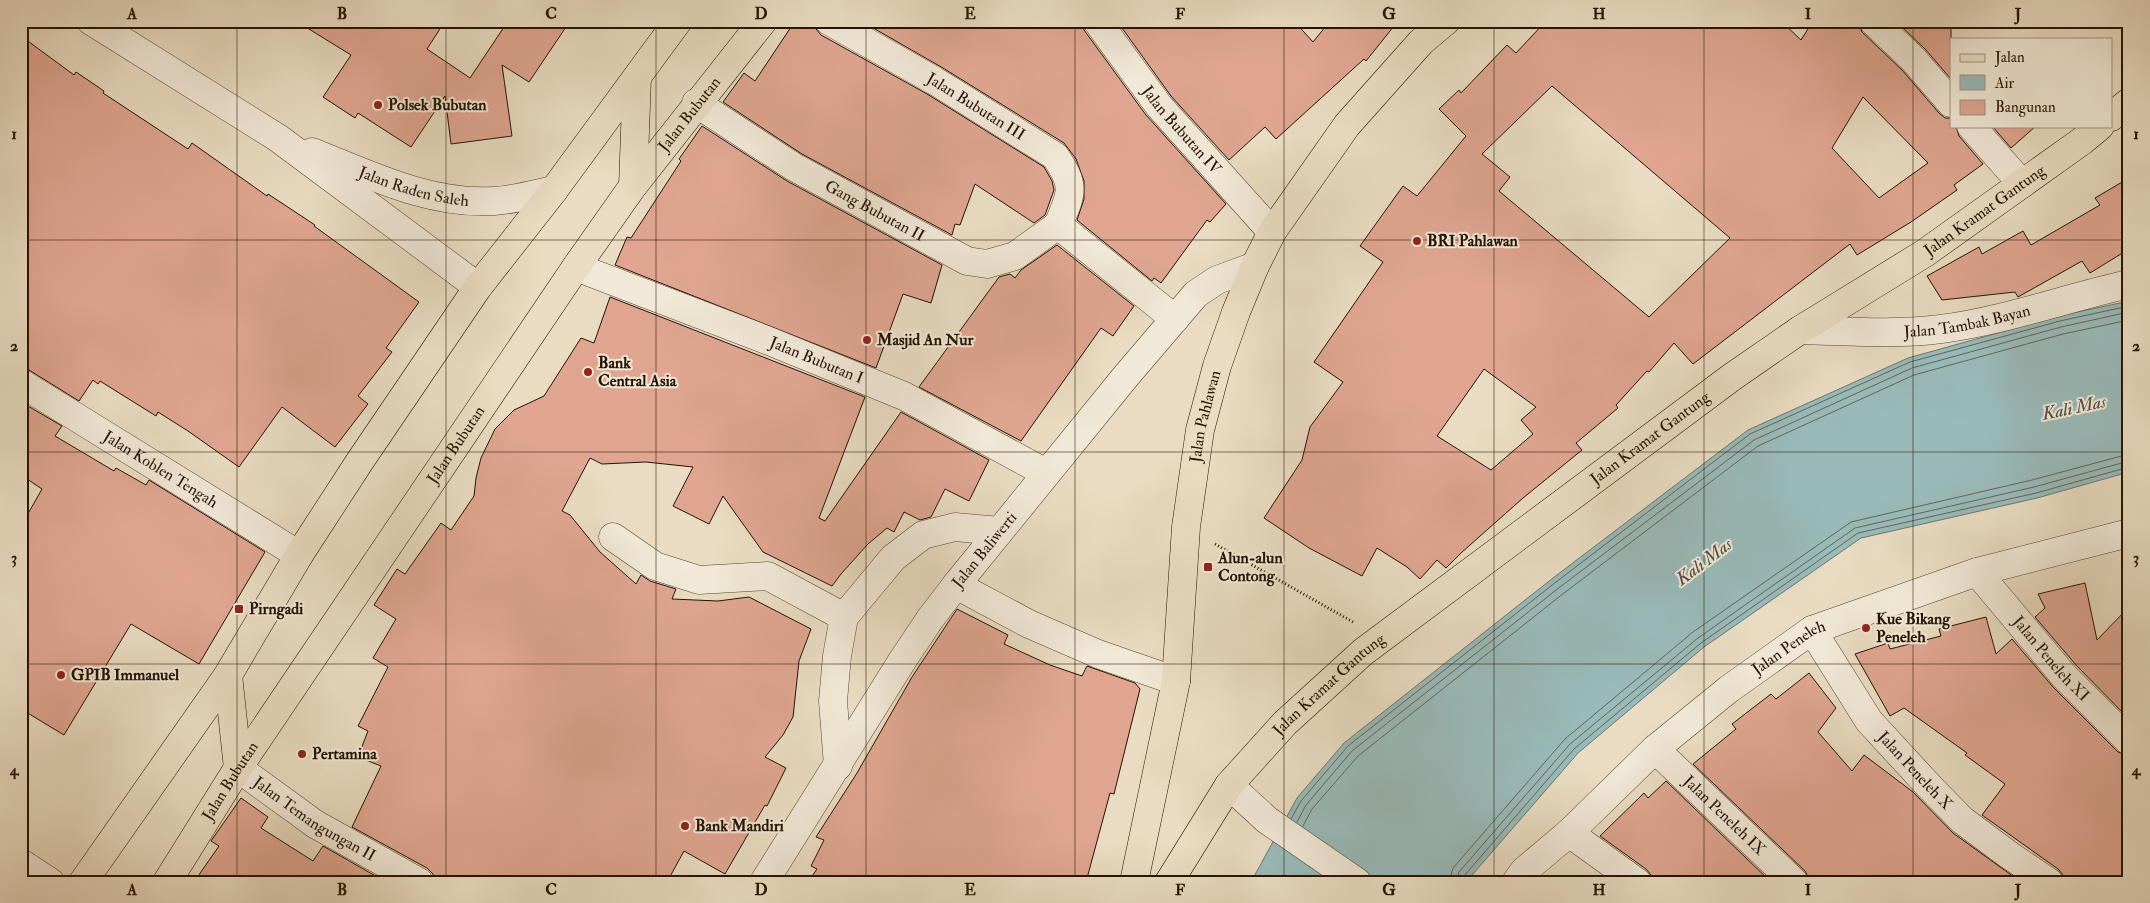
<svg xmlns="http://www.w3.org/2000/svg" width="2150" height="903" font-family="'IM FELL Double Pica',serif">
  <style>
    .water { fill: #99bab9; stroke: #6a776f }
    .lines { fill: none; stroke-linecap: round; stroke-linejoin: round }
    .shore { stroke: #5e665c; stroke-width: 1 }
    .building { fill: #dfa591; stroke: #241300; fill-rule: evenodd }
    .minor-casing { stroke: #554530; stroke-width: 29 }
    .major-casing { stroke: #241300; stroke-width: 29 }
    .path { stroke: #241300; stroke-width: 3; stroke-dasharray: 1 2.5; stroke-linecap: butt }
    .minor { stroke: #f1e8d7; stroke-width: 28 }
    .major { stroke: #e9dcc2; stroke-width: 28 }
    .grid { fill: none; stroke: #241300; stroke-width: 1; stroke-opacity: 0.55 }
    .poi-dot { fill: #8f2418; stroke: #f1e8d7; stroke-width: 2 }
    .labels { text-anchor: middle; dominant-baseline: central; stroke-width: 4; stroke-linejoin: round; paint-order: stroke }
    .poi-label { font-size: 16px; font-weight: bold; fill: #241300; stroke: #f1e8d7; text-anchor: start }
    .street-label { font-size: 16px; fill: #241300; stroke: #f1e8d7 }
    .water-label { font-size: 18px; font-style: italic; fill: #4d4d41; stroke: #f1e8d7 }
    .neatline { fill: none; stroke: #241300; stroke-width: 2 }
    .grid-label { font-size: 16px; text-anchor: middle; font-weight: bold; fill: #241300 }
  </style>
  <rect width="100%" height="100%" fill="#e9dcc2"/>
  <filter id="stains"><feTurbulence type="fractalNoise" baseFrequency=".004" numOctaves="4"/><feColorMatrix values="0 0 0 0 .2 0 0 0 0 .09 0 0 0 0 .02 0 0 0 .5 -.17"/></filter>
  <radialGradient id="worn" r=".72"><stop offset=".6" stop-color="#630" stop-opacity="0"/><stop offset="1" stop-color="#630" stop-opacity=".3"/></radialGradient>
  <polygon class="water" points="2129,301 2129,472 2037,498 1861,538 1704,647 1578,753 1466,882 1251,882 1297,798 1344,743 1553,578 1748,430 1908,358 2059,316"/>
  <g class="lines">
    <g class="shore">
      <polyline points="1291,819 1301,801 1348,746 1556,582 1750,434 1910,362 2060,321 2129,306"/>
      <polyline points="1297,822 1306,805 1352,751 1560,587 1754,440 1912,368 2061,327 2129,312"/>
      <polyline points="1303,826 1312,809 1358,756 1564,593 1758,446 1914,375 2063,334 2129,320"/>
      <polyline points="1449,882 1453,868 1565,739 1693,632 1851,522 2032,480 2129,454"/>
      <polyline points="1456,882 1459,872 1570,744 1698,638 1855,528 2034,487 2129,461"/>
      <polyline points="1463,882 1464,876 1574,749 1701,643 1858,533 2036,493 2129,467"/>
    </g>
  </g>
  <g class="building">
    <polygon points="296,21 445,21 427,49 470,78 508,21 570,21 529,82 502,65 512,136 451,144 445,96 411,147 358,113 355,118 323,97 351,55"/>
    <polygon points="795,21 813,21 816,29 821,35 927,94 1044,167 1052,181 1054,190 1045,215 1034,223 975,184 960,225 955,224 952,235 802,154 723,102 744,73 755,81"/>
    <polygon points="861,21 1082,21 1084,30 1146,115 1226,204 1210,222 1207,220 1161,283 1154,278 1152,281 1077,220 1084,199 1084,181 1076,159 1064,143 943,68"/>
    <polygon points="1117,21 1294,21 1313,42 1330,21 1398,21 1366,61 1364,59 1276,139 1265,127 1229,160 1171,96"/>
    <path d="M1546 21H1781L1801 40 1813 21H1858L1862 32 1902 70 1939 113 1945 118H1951V126H1956L1959 136 1983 164 1954 185 1957 190 1911 222 1857 255 1850 244 1693 364 1674 343 1649 372 1647 371 1616 405 1618 408 1576 443 1582 450 1523 498 1461 553 1446 568 1437 560 1420 579 1407 567 1377 548 1362 576 1309 548 1264 518 1302 460 1310 427 1343 382 1314 362 1383 262 1360 246 1403 186 1417 196 1466 136 1439 109 1459 90 1461 93 1507 45 1516 53ZM1552 86 1730 238 1649 317 1499 191 1510 177 1482 154ZM1863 97 1928 163 1879 198 1832 148ZM1484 369 1536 407 1521 420 1533 434 1491 470 1437 436Z"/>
    <polygon points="1905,21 1951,21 1951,79 1925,49 1901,26"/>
    <polygon points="21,36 74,75 76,72 104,91 103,93 188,149 192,143 267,196 268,194 315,225 314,226 419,302 386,348 392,352 358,396 368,404 335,447 282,407 239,467 188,431 158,412 156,416 100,381 98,384 93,380 79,401 29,370 21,367"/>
    <polygon points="702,126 787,181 942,265 931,303 903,294 876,368 615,265 627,237 631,238 681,161 679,159"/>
    <polygon points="1992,126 2036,126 2011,148"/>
    <polygon points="2129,178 2129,249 2090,273 2082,261 2018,297 2015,292 1942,300 1927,276 1979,247 1982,254 2023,231 2031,245 2100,205 2095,198"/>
    <polygon points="1057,245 1134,306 1113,336 1101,328 1021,441 919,387 999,277 1010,274 1015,278 1021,270"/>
    <polygon points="610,297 865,397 819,518 825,521 901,412 989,460 969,501 945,489 931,517 920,520 904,512 894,532 887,528 868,544 841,574 832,586 763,552 723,496 709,524 673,506 693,467 646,462 602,464 590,458 562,511 570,515 600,552 636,584 641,575 650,581 676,589 672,599 718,601 749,597 811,629 799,661 793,717 783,735 765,757 786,768 767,806 765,805 725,874 684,851 667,882 435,882 433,874 427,868 352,827 381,766 358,757 368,731 358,726 388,667 373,658 396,619 374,605 397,569 405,574 441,523 451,530 474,496 476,478 481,458 495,429 514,410 544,396 581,338 594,343"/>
    <polygon points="21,402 62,426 55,436 114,471 116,468 146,485 149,480 265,552 199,664 131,624 64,735 21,709 21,526 42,489 21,475"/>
    <polygon points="2085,583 2097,640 2129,607 2129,719 2076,665 2035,617 2045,608 2038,594"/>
    <polygon points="957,609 1008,635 1004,644 1050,665 1082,676 1087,666 1135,683 1140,689 1114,794 1110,793 1086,882 808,882 817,869 811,866 824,840 816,837 857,773 912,677"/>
    <polygon points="1986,617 1996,654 2012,639 2053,687 2118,752 2129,756 2129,882 2064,882 2063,875 2058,869 1982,815 2005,784 1965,755 1967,753 1904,708 1890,716 1855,654 1888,643 1890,649 1941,636 1939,629"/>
    <polygon points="1809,673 1836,708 1818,732 1852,771 1864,755 1913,792 1953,833 2021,882 1811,882 1805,871 1693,764 1736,729 1732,724 1771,694 1776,699"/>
    <polygon points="1666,781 1771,882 1652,882 1651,875 1646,869 1600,836 1644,793 1648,798"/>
    <polygon points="241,798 268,817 261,828 313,861 323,846 386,882 194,882 219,846 211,841"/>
  </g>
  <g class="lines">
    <g class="minor-casing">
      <g id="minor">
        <polyline points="91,21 278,138 478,287"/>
        <path id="s1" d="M829 21 935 81 1055 156C1076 186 1072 193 1058 225"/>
        <path id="s2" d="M1097 21 1159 106 1272 232"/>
        <polyline points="1873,21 1913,59 1951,103"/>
        <path id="s3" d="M696 103 794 167 967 261 987 264 1015 256 1058 225"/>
        <polyline points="1971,126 2022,184"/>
        <path id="s4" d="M312 152C370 175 430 205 494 201 514 200 535 194 554 190"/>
        <polyline points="1058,225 1175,319"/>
        <path id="s5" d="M576 267 769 341 904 396 1046 473"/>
        <path id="s6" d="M1800 330C1847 331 1895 335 1941 329 2004 321 2066 298 2129 284"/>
        <path id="s7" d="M21 383 299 555"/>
        <polyline points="613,537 655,566 699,580 768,576 844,617"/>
        <path id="s8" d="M1977 572 2064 676 2129 741"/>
        <polyline points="956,585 1029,624 1098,654 1176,681"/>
        <path id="s9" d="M1812 630 1869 721 1927 784 1962 820 2009 855 2049 882"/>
        <path id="s10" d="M1655 749 1794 882"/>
        <polyline points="838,766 833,701 837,656 844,617 893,558 923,535 955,527 999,531"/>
        <path id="s11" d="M238 768 315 824 419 882"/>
        <polyline points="1229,785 1267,820 1357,882"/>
        <polyline points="1569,833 1637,882"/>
        <polyline points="21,863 50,882"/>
        <path id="s12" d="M764 882 902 661 930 619 956 585 1126 376 1196 294 1217 280 1255 266"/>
        <path id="s13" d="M1516 882 1524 871 1569 833 1655 749 1729 689 1812 630 1977 572 2129 533"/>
      </g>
    </g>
    <g class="major-casing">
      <g id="major">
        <polyline points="2111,117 2129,102"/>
        <polyline points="633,186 637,77"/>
        <polyline points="228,675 238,768"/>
        <polyline points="83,882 228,675 299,555 360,461 478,287 554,190 678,21"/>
        <path id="s14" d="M167 882 238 768 576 267 633 186 763 21"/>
        <path id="s15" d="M1134 882 1176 681 1186 527 1200 430 1217 366 1236 312 1255 266 1272 232 1347 125 1421 42 1446 21"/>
        <path id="s16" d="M1169 882 1229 785 1285 723 1363 652 1732 377 1800 330 1925 253 2082 141 2100 126"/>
      </g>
    </g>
    <polyline class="path" points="1215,544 1353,622"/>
    <use href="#minor" class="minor"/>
    <use href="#major" class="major"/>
  </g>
  <path class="grid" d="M237 21V882M446 21V882M656 21V882M866 21V882M1075 21V882M1284 21V882M1494 21V882M1704 21V882M1913 21V882M21 240H2129M21 452H2129M21 664H2129"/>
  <g class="poi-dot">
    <circle cx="378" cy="105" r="5"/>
    <circle cx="1417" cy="241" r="5"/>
    <circle cx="867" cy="340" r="5"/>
    <circle cx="588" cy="372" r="5"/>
    <rect x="1203" y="562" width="10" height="10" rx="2.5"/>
    <rect x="234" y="604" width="10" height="10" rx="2.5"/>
    <circle cx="1866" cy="628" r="5"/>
    <circle cx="61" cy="675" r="5"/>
    <circle cx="302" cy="754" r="5"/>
    <circle cx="685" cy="826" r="5"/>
  </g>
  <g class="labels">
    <g class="poi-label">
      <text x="388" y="105">Polsek Bubutan</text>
      <text x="1427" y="241">BRI Pahlawan</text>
      <text x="877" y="340">Masjid An Nur</text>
      <text x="598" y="363">Bank<tspan x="598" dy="18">Central Asia</tspan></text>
      <text x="1218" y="558">Alun-alun<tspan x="1218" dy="18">Contong</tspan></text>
      <text x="249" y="609">Pirngadi</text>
      <text x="1876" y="619">Kue Bikang<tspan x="1876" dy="18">Peneleh</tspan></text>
      <text x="71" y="675">GPIB Immanuel</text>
      <text x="312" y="754">Pertamina</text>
      <text x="695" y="826">Bank Mandiri</text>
    </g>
    <g class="street-label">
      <text stroke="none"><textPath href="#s1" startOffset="170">Jalan Bubutan III</textPath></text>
      <text stroke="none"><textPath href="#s14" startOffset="929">Jalan Bubutan</textPath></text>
      <text stroke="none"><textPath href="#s2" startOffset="138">Jalan Bubutan IV</textPath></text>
      <text stroke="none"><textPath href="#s4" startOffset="108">Jalan Raden Saleh</textPath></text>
      <text stroke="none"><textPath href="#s16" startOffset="1066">Jalan Kramat Gantung</textPath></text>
      <text stroke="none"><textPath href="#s3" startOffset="209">Gang Bubutan II</textPath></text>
      <text stroke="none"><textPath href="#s6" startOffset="168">Jalan Tambak Bayan</textPath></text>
      <text stroke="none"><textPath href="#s5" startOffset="258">Jalan Bubutan I</textPath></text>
      <text stroke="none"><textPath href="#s15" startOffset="472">Jalan Pahlawan</textPath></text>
      <text stroke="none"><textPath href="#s16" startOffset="661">Jalan Kramat Gantung</textPath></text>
      <text stroke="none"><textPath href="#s14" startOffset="524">Jalan Bubutan</textPath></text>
      <text stroke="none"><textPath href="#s7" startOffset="164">Jalan Koblen Tengah</textPath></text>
      <text stroke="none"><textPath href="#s12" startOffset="399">Jalan Baliwerti</textPath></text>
      <text stroke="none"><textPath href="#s13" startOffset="361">Jalan Peneleh</textPath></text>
      <text stroke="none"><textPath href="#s8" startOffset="114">Jalan Peneleh XI</textPath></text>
      <text stroke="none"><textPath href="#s16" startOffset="256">Jalan Kramat Gantung</textPath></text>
      <text stroke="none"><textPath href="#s9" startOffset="175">Jalan Peneleh X</textPath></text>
      <text stroke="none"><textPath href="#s14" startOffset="119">Jalan Bubutan</textPath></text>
      <text stroke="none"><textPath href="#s10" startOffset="96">Jalan Peneleh IX</textPath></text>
      <text stroke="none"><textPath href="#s11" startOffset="92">Jalan Temangungan II</textPath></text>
    </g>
    <g class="water-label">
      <text transform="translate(2074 408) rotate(-12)">Kali Mas</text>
      <text transform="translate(1704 562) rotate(-37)">Kali Mas</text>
    </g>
  </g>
  <rect width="2150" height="903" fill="none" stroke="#e9dcc2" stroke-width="55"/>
  <rect x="1950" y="38" width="162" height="90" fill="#f1e8d7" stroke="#9f9381"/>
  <rect x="1960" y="54" width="25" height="8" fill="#e9dcc2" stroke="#9f9381"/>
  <text x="1995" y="62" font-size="15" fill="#241300">Jalan</text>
  <rect x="1960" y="75" width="25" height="15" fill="#99bab9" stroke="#9f9381"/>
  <text x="1995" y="88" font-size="15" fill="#241300">Air</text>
  <rect x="1960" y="100" width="25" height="15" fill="#dfa591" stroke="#9f9381"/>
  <text x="1995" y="112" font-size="15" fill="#241300">Bangunan</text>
  <rect x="28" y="28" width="2094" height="848" class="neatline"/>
  <g class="grid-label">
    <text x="132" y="19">A</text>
    <text x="342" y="19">B</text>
    <text x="551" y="19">C</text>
    <text x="761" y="19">D</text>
    <text x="970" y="19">E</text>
    <text x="1180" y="19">F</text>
    <text x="1389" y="19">G</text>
    <text x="1599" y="19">H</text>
    <text x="1808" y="19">I</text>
    <text x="2018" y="19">J</text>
    <text x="14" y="139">1</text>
    <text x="2136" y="139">1</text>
    <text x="14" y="351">2</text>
    <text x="2136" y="351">2</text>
    <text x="14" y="563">3</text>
    <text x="2136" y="563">3</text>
    <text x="14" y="775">4</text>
    <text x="2136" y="775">4</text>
    <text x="132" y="895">A</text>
    <text x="342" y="895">B</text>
    <text x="551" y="895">C</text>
    <text x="761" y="895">D</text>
    <text x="970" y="895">E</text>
    <text x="1180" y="895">F</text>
    <text x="1389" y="895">G</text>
    <text x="1599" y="895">H</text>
    <text x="1808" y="895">I</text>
    <text x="2018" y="895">J</text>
  </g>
  <rect width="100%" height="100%" filter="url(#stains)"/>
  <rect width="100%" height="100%" fill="url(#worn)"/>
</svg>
